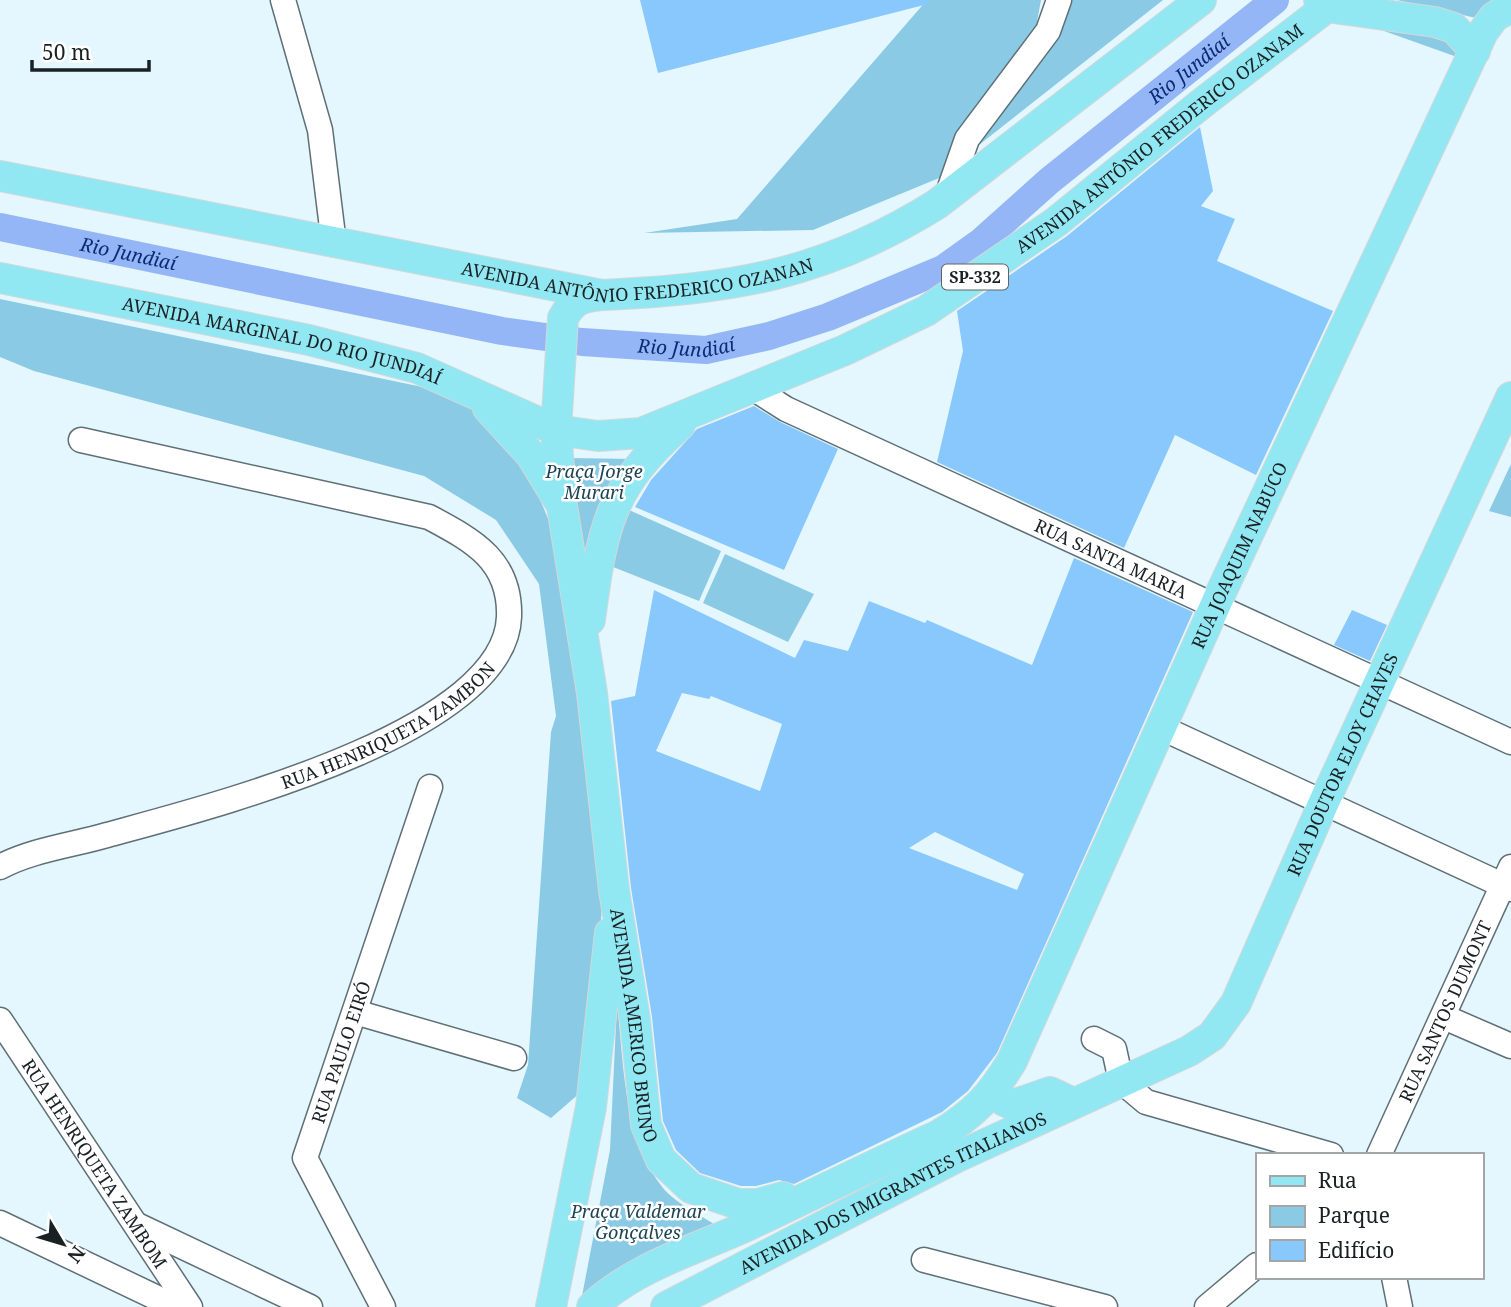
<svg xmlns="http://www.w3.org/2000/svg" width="1511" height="1307" font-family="'Noto Serif',serif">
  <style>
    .green { fill: #8acae4 }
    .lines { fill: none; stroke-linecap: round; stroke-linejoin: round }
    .river { stroke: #94b6f6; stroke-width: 28 }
    .building { fill: #88c8fd; fill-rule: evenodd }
    .minor-casing { stroke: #5f6f76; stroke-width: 27 }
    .major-casing { stroke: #d6d7d8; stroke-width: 32 }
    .minor { stroke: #fff; stroke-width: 24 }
    .major { stroke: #91e8f2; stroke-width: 30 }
    .labels { text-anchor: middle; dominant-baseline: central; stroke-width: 5; stroke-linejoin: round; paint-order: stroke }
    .shield { fill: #fff; stroke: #5f6466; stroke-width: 2 }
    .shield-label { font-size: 16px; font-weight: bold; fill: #1a2124 }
    .street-label { font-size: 18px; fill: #1a2124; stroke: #fff }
    .park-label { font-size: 18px; font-style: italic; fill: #1c4454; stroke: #fff }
    .water-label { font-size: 19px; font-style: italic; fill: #0b2c74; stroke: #fff }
  </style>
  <rect width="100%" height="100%" fill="#e4f7ff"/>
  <g class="green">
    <polygon points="927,0 1041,0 1036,27 944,176 813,230 644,233 737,219"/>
    <polygon points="1067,0 1163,0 970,152"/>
    <polygon points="1397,0 1497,0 1476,18"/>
    <polygon points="1356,21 1443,32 1458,48 1457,57"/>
    <polygon points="0,299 461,395 523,458 556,538 587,745 603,896 588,1068 581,1092 551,1118 517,1098 528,1065 551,732 556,716 539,584 496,520 424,476 34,371 0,357"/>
    <polygon points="569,458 633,459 584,587"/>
    <polygon points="1511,464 1511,517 1489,511"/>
    <polygon points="629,510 721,551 699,601 608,565"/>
    <polygon points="725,554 814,594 788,642 703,603"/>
    <path d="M617 1003C624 1065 623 1137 663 1188 676 1204 703 1216 720 1228L582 1296 610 1150Z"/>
  </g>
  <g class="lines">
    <path class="river" id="s1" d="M0 227 502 331 582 342 706 350 769 336 828 317 943 269 982 241 1049 181 1275 0"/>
  </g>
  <g class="building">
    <polygon points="640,0 927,0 928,4 658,73"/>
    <polygon points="1200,127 1213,191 1201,206 1235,219 1217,261 1333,311 1256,475 1175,435 1124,548 937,462 963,351 957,311 1067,236"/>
    <polygon points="754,406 780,422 838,449 784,570 635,507 651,480 697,429"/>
    <path d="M1074 558 1193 612 997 1053 968 1091 942 1112 794 1184 779 1180 756 1186H741L700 1173 676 1150 663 1121 652 1017 631 888 611 701 635 696 654 590 795 658 804 640 848 651 869 601 925 623 927 620 1032 665ZM682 693 709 699 711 696 782 724 760 791 656 751ZM935 832 1024 874 1017 890 909 848Z"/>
    <polygon points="1352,610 1387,625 1370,661 1334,645"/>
  </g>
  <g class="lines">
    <g class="minor-casing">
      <g id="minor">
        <polyline points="283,0 320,130 334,244"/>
        <polyline points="947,196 967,139 1048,31 1059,0"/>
        <path id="s2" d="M753 388 786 409 1511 742"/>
        <polyline points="1162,728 1511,889"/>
        <path id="s3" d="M0 867C31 850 73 845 107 835 201 809 505 734 509 617 511 560 472 540 429 517L81 440"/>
        <polyline points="355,1012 514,1058"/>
        <polyline points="1444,1017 1511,1046"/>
        <path id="s4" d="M0 1020 190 1307"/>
        <polyline points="1094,1039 1114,1049 1121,1081 1146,1102 1331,1155"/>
        <path id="s5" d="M1379 1155 1511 867"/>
        <polyline points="0,1223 176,1307"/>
        <polyline points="137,1225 310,1307"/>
        <polyline points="924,1260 1105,1307"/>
        <polyline points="1394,1277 1400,1307"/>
        <path id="s6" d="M383 1307 305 1158 430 787"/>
        <polyline points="1207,1307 1257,1265"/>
      </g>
    </g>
    <g class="major-casing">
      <g id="major">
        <polyline points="1319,0 1326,7 1435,22 1454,28 1475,51"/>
        <path id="s7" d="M0 176 602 295C732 289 824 275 937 204L1201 0"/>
        <path id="s8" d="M0 278 309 340 417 368 556 430 598 436 641 433 845 350 926 311 1056 222 1201 104 1336 0"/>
        <path id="s9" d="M602 295C581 297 573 300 563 318L556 430 562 506 592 693 614 890 635 1020 646 1125 661 1160 691 1188 738 1204H758L783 1197"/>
        <polyline points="488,408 531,455 559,501"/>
        <path d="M590 620C602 530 608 488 680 425"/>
        <polyline points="994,1090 1004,1101 1013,1105 1050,1092 1073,1103"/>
        <polyline points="551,1307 591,1107 610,933"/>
        <path id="s10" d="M592 1307C636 1266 695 1250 749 1225 812 1195 875 1164 939 1135 975 1113 990 1097 1012 1061L1223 588 1483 32 1494 17 1511 7"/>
        <path id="s11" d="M666 1307 957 1157 1189 1051 1212 1036 1236 1003 1324 802 1511 397"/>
      </g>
    </g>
    <use href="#minor" class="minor"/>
    <use href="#major" class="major"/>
  </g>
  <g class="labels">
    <rect class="shield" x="942" y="264.5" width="66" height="25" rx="5"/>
    <g class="shield-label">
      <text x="975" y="277">SP-332</text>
    </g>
    <g class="street-label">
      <text stroke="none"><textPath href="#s8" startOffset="1265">AVENIDA ANTÔNIO FREDERICO OZANAM</textPath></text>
      <text stroke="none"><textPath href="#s7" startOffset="649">AVENIDA ANTÔNIO FREDERICO OZANAN</textPath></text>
      <text stroke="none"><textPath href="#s8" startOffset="289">AVENIDA MARGINAL DO RIO JUNDIAÍ</textPath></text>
      <text stroke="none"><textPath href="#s10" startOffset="1048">RUA JOAQUIM NABUCO</textPath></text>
      <text stroke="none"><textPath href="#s2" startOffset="397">RUA SANTA MARIA</textPath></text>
      <text stroke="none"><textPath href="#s3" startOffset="416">RUA HENRIQUETA ZAMBON</textPath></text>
      <text stroke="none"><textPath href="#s11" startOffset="912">RUA DOUTOR ELOY CHAVES</textPath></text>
      <text stroke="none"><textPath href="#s5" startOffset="158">RUA SANTOS DUMONT</textPath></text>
      <text stroke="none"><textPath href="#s9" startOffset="761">AVENIDA AMERICO BRUNO</textPath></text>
      <text stroke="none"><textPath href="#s6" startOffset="280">RUA PAULO EIRÓ</textPath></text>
      <text stroke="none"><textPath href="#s4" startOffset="172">RUA HENRIQUETA ZAMBOM</textPath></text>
      <text stroke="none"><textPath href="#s11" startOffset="254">AVENIDA DOS IMIGRANTES ITALIANOS</textPath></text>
    </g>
    <g class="park-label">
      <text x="594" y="471">Praça Jorge<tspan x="594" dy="21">Murari</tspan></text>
      <text x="638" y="1211">Praça Valdemar<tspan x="638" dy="21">Gonçalves</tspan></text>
    </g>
    <g class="water-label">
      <text stroke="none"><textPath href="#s1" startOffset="1286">Rio Jundiaí</textPath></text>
      <text stroke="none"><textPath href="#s1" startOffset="131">Rio Jundiaí</textPath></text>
      <text stroke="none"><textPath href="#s1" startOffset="698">Rio Jundiaí</textPath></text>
    </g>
  </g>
  <rect x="1256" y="1153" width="228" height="126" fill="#ffffff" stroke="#a3a6a7" stroke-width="2"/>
  <rect x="1270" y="1176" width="35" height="10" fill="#91e8f2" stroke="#a3a6a7" stroke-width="2"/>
  <text x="1318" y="1188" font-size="21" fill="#1a2124">Rua</text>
  <rect x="1270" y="1206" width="35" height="21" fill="#8acae4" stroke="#a3a6a7" stroke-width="2"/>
  <text x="1318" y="1223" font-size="21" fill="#1a2124">Parque</text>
  <rect x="1270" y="1240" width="35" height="21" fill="#88c8fd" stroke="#a3a6a7" stroke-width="2"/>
  <text x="1318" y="1258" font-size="21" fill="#1a2124">Edifício</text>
  <g transform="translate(63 1244) rotate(128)" stroke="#ffffff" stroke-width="5" paint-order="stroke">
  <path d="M0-5L12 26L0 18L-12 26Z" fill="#1a2124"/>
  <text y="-10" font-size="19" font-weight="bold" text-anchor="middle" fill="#1a2124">N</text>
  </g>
  <path d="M32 60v10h117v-10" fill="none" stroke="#1a2124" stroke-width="3.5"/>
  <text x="42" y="60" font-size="21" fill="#1a2124" stroke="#ffffff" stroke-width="5" paint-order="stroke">50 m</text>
</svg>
